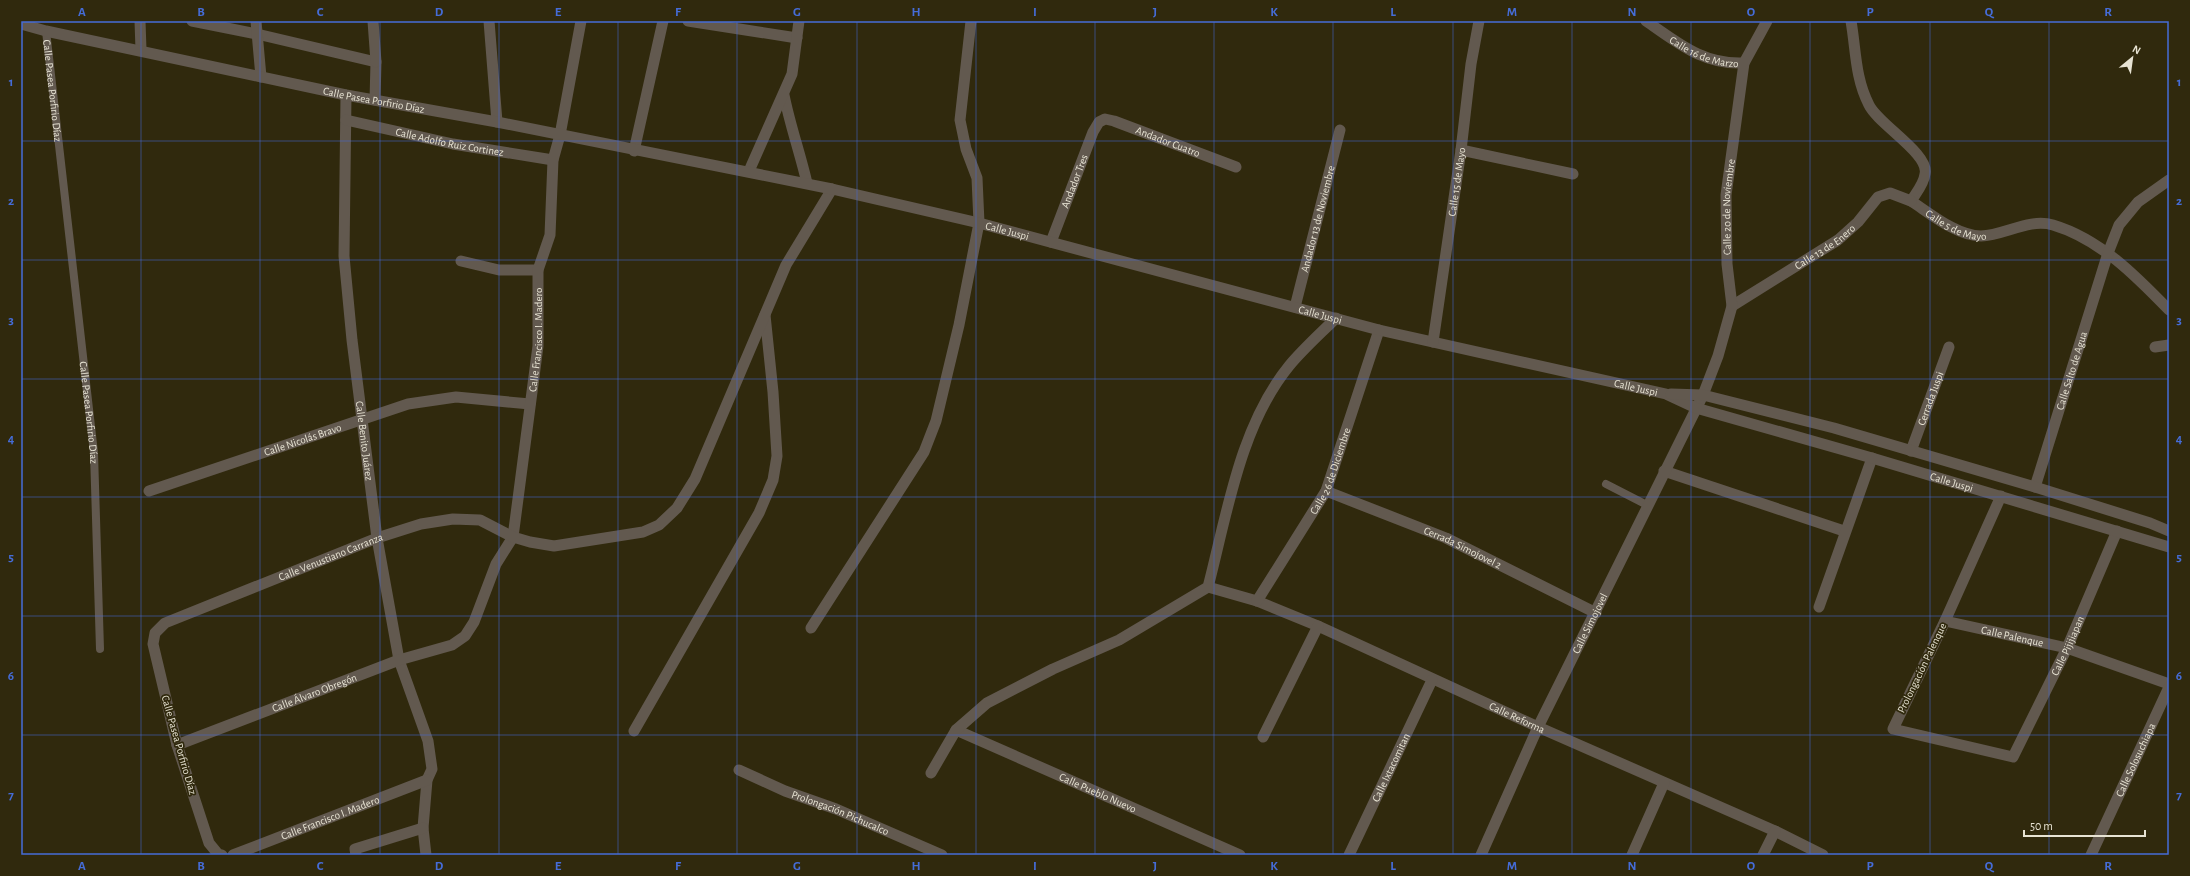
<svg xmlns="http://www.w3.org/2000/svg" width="2190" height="876" font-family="'Alegreya Sans',sans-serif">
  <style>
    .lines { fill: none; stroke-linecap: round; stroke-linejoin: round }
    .service { stroke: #62594f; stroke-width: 8 }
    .minor { stroke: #62594f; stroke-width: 11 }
    .tertiary { stroke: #62594f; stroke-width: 11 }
    .grid { fill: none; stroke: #456cd7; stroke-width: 1; stroke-opacity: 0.55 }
    .labels { text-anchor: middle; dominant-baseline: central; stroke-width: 3.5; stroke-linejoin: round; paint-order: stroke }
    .street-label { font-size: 11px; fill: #e7e3d3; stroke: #30290d }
    .neatline { fill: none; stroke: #456cd7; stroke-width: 1.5 }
    .grid-label { font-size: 13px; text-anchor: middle; font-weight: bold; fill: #456cd7 }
  </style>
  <rect width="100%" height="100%" fill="#30290d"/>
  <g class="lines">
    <g class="service">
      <path id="s1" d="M46 31 94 453 100 649"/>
      <polyline points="1606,484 1647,505"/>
    </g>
    <g class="minor">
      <polyline points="140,21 141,50"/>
      <polyline points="192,21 257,34 376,62 375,100"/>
      <polyline points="256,21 261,77"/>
      <polyline points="373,21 376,62"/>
      <polyline points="489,21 497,122"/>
      <polyline points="688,21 797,38"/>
      <path id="s2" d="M1646 21C1678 43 1703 65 1744 63"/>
      <path id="s3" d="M1851 21C1856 50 1855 78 1869 105 1878 124 1930 154 1925 174 1924 184 1916 193 1911 201 1931 214 1957 236 1981 236 2005 235 2029 218 2053 225 2100 239 2136 276 2169 310"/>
      <path id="s4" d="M346 95 344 256 352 340 377 538 399 660 428 741 432 769 427 780 423 828 426 855"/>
      <path d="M784 95C790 125 800 153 807 183"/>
      <path id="s5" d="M346 120 453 144 553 160"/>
      <polyline points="1461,150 1573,174"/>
      <polyline points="634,151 663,21"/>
      <polyline points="749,171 792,74 799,21"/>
      <path id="s6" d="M1051 242 1093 132 1099 122 1105 119 1114 121 1236 167"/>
      <polyline points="461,261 499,270 538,270"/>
      <path id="s7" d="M1732 306 1838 240 1858 222 1878 197 1890 193 1911 201"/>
      <path id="s8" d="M1295 307 1340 130"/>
      <polyline points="2155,347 2169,345"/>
      <path id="s9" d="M1911 451 1949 347"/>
      <polyline points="1664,471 1844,531"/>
      <path id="s10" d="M2035 487 2108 253 2119 225 2138 202 2169 180"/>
      <path id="s11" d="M149 491 408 404 456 397 530 404"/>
      <path id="s12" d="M1326 491 1446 538 1596 613"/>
      <path id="s13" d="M2001 496 1945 621 1893 729 2013 757 2067 648 2117 531"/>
      <path id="s14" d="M1208 587 1257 601 1318 626 1538 727 1775 831 1823 855"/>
      <path id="s15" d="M1257 601 1326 491 1379 330"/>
      <polyline points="1819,607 1872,458"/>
      <path id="s16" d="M1945 621 2067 648 2169 684"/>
      <polyline points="811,628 924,452 936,421 959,325 979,223 977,178 966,149 960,120 971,21"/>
      <path id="s17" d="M956 730 1240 855"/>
      <polyline points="634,731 759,513 773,480 777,456 773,392 765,315"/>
      <polyline points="1263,737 1318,626"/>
      <path id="s18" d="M177 745 399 660 452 645 465 636 474 622 496 564 513 537 538 346V270L550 235 553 160 560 135 581 21"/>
      <path id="s19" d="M739 770 785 791 836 809 942 855"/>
      <path d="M931 773 956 730 987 703 1053 669 1119 640 1208 587C1227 514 1240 426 1289 366 1303 349 1320 334 1336 318"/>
      <path id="s20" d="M222 855 218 854 209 843 177 745 153 644 155 633 165 623 377 538 421 524 453 519 480 520 513 537 530 542 554 546 643 532 659 525 677 508 695 479 786 265 832 189"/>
      <path id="s21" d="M233 855 427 780"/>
      <polyline points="356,855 355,849 423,828"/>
      <path id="s22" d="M1349 855 1432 680"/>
      <path id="s23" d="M1481 855 1538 727 1703 395 1718 356 1732 306 1727 264 1726 195 1744 63 1767 21"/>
      <polyline points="1632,855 1664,783"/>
      <polyline points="1763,855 1775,831"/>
      <path id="s24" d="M2091 855 2169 687"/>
    </g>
    <g class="tertiary">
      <path id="s25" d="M21 24 46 31 346 95 497 122 832 189 979 223 1379 330 1666 394 1696 408 1872 458 2169 547"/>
      <path id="s26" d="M1433 342 1461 150 1471 64 1479 21"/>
      <polyline points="1671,394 1703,395 1834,428 2035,487 2150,523 2169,531"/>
    </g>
  </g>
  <path class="grid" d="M141 21V855M260 21V855M380 21V855M499 21V855M618 21V855M737 21V855M857 21V855M976 21V855M1095 21V855M1214 21V855M1333 21V855M1453 21V855M1572 21V855M1691 21V855M1810 21V855M1930 21V855M2049 21V855M21 141H2169M21 260H2169M21 379H2169M21 497H2169M21 616H2169M21 735H2169"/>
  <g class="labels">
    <g class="street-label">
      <text stroke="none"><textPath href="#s2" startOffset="67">Calle 16 de Marzo</textPath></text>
      <text stroke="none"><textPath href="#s1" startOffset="60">Calle Pasea Porfirio Díaz</textPath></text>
      <text stroke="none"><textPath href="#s25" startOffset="361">Calle Pasea Porfirio Díaz</textPath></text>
      <text stroke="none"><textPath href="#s6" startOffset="203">Andador Cuatro</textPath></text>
      <text stroke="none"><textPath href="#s5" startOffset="106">Calle Adolfo Ruiz Cortinez</textPath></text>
      <text stroke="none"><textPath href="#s6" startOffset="65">Andador Tres</textPath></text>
      <text stroke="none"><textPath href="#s26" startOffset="162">Calle 15 de Mayo</textPath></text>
      <text stroke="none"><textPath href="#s23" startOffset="704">Calle 20 de Noviembre</textPath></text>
      <text stroke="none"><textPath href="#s8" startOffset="91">Andador 13 de Noviembre</textPath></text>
      <text stroke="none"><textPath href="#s3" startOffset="260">Calle 5 de Mayo</textPath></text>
      <text stroke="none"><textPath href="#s25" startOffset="1008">Calle Juspi</textPath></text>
      <text stroke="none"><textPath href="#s7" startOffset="110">Calle 13 de Enero</textPath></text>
      <text stroke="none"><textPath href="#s25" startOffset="1332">Calle Juspi</textPath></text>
      <text stroke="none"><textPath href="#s18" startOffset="618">Calle Francisco I. Madero</textPath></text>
      <text stroke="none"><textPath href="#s10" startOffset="122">Calle Salto de Agua</textPath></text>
      <text stroke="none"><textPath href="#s25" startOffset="1656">Calle Juspi</textPath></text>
      <text stroke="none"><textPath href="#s9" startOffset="56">Cerrada Juspi</textPath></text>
      <text stroke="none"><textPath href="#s1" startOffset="384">Calle Pasea Porfirio Díaz</textPath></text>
      <text stroke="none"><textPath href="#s11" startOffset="162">Calle Nicolás Bravo</textPath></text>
      <text stroke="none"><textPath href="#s4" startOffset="347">Calle Benito Juárez</textPath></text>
      <text stroke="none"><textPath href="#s15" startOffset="150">Calle 26 de Diciembre</textPath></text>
      <text stroke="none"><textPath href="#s25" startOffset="1986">Calle Juspi</textPath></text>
      <text stroke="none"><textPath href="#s12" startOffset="148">Cerrada Simojovel 2</textPath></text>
      <text stroke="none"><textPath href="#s20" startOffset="429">Calle Venustiano Carranza</textPath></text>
      <text stroke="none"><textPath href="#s23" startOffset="256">Calle Simojovel</textPath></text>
      <text stroke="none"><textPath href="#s16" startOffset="69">Calle Palenque</textPath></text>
      <text stroke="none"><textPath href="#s13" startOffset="504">Calle Pijijiapan</textPath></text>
      <text transform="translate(1922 668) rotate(-64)">Prolongación Palenque</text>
      <text stroke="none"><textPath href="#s18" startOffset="147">Calle Álvaro Obregón</textPath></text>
      <text stroke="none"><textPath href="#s14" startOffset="336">Calle Reforma</textPath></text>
      <text transform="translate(179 745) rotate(74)">Calle Pasea Porfirio Díaz</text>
      <text stroke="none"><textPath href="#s24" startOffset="105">Calle Solosuchiapa</textPath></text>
      <text stroke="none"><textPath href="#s22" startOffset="97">Calle Ixtacomitan</textPath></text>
      <text stroke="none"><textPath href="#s17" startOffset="155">Calle Pueblo Nuevo</textPath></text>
      <text stroke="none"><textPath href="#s19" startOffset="110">Prolongación Pichucalco</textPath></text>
      <text stroke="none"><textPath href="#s21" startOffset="104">Calle Francisco I. Madero</textPath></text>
    </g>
  </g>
  <rect width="2190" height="876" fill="none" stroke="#30290d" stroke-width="44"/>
  <g transform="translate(2132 58) rotate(29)" stroke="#30290d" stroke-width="3" paint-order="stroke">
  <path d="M0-3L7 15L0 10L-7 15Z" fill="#e7e3d3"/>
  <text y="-6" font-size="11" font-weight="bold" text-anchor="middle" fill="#e7e3d3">N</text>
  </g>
  <path d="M2024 830v6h121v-6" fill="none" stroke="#e7e3d3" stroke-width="2"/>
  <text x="2030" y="830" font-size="12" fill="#e7e3d3" stroke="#30290d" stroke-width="3" paint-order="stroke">50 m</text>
  <rect x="22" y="22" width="2146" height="832" class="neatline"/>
  <g class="grid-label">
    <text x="82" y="16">A</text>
    <text x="201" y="16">B</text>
    <text x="320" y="16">C</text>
    <text x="439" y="16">D</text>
    <text x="558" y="16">E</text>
    <text x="678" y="16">F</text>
    <text x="797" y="16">G</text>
    <text x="916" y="16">H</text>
    <text x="1035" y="16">I</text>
    <text x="1155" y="16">J</text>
    <text x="1274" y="16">K</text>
    <text x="1393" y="16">L</text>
    <text x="1512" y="16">M</text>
    <text x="1632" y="16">N</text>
    <text x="1751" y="16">O</text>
    <text x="1870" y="16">P</text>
    <text x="1989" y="16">Q</text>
    <text x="2108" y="16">R</text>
    <text x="11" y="86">1</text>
    <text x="2179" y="86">1</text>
    <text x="11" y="205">2</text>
    <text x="2179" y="205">2</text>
    <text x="11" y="324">3</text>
    <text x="2179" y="324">3</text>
    <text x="11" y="443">4</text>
    <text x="2179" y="443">4</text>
    <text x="11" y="561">5</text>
    <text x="2179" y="561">5</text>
    <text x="11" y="680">6</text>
    <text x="2179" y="680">6</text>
    <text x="11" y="799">7</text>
    <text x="2179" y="799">7</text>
    <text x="82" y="870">A</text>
    <text x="201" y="870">B</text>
    <text x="320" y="870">C</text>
    <text x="439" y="870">D</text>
    <text x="558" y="870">E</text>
    <text x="678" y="870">F</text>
    <text x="797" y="870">G</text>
    <text x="916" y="870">H</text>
    <text x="1035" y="870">I</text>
    <text x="1155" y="870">J</text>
    <text x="1274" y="870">K</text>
    <text x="1393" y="870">L</text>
    <text x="1512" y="870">M</text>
    <text x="1632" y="870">N</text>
    <text x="1751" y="870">O</text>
    <text x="1870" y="870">P</text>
    <text x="1989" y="870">Q</text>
    <text x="2108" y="870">R</text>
  </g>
</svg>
